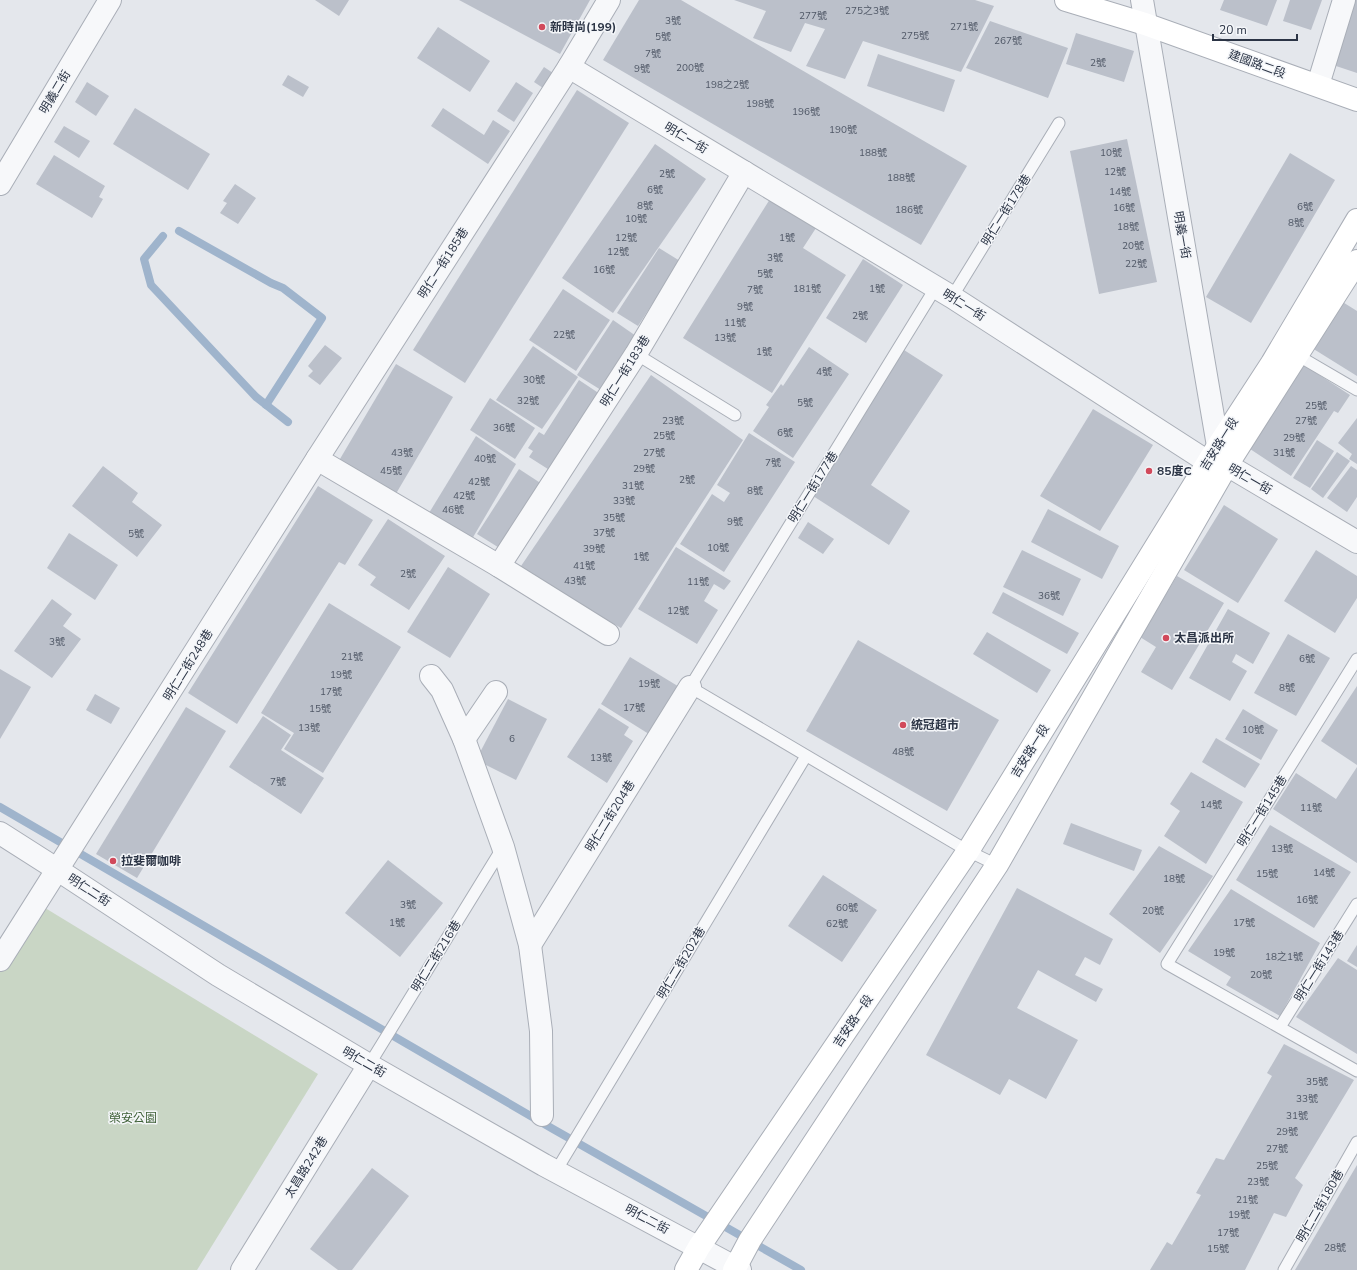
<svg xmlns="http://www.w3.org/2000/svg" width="1357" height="1270" font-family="'Nunito Sans','Noto Sans TC',sans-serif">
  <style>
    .green { fill: #c9d6c5 }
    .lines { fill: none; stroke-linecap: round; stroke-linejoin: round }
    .stream { stroke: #9fb4cc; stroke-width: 8 }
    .building { fill: #bbc0ca }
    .lane-casing { stroke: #a9aeb7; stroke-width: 13 }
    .street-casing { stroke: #a9aeb7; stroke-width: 24 }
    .secondary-casing { stroke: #a9aeb7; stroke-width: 24 }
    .lane { stroke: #f7f8fa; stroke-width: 11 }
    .street { stroke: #f7f8fa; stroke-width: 22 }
    .secondary { stroke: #fff; stroke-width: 22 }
    .poi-dot { fill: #d1495b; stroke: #f4f6f9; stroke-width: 1.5 }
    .labels { text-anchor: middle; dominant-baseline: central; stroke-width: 3; stroke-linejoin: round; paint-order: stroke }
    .number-label { font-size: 10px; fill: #4f5766 }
    .poi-label { font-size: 12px; font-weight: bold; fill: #2b3445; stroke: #f4f6f9; text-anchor: start }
    .street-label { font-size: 12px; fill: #2b3445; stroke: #f4f6f9 }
    .park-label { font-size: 12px; fill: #3f6138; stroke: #f4f6f9 }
  </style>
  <rect width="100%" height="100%" fill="#e4e7ec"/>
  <polygon class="green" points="32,900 318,1074 197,1270 0,1270 0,950"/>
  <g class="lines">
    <g class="stream">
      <polyline points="179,231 271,283 283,288 322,318 266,405"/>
      <polyline points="163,236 144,259 151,285 256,397 288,422"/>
      <polyline points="0,807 553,1129 801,1270"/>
    </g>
  </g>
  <g class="building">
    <polygon points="315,0 349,0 339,16"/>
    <polygon points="459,0 590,0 560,54"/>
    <polygon points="639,0 681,0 967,166 921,245 603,60"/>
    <polygon points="734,0 975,0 994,6 961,72 863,41 845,79 806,66 825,29 805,23 791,52 753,38 766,11"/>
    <polygon points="1224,0 1277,0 1267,26 1220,10"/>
    <polygon points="1290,0 1322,0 1311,30 1283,21"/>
    <polygon points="1352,0 1357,0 1357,73 1330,64"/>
    <polygon points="990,21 1068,48 1048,98 966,68"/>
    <polygon points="438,27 490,61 470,92 417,58"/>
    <polygon points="1076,33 1134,51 1124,82 1066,64"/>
    <polygon points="878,54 955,80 944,112 867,86"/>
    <polygon points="544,67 556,75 546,90 534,82"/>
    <polygon points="288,75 309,87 303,97 282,85"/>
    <polygon points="87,82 109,96 96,116 75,102"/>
    <polygon points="516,82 533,93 514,122 497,111"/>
    <polygon points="577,90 629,123 465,383 413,350"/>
    <polygon points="135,108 210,154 188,190 113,144"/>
    <polygon points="443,108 484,135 493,120 510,131 488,164 431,126"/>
    <polygon points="64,126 90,141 79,158 54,142"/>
    <polygon points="1127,139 1157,282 1099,294 1070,151"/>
    <polygon points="655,144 706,179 613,313 562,278"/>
    <polygon points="1290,153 1335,180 1251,323 1206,297"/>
    <polygon points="54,155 105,186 99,197 103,199 92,218 36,184"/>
    <polygon points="235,184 256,198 238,224 220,213 227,203 223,201"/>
    <polygon points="770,199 816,228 803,248 846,275 772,393 683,338"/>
    <polygon points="659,248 680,261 638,326 617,313"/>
    <polygon points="863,259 903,285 866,343 826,318"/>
    <polygon points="563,289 610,320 576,371 529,340"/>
    <polygon points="1341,301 1357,311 1357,376 1312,348"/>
    <polygon points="613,320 636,336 601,390 577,375"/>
    <polygon points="325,345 342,358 320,385 308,376 313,371 308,366"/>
    <polygon points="533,346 578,377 542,429 496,400"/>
    <polygon points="809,347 849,374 793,458 753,431 769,407 766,405 781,384 783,386"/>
    <polygon points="904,350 943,375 871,485 910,511 889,545 810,494"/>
    <polygon points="396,364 453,397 394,497 337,464"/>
    <polygon points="1304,365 1350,395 1338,413 1334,411 1291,476 1244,445"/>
    <polygon points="651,375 743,440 621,628 519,569"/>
    <polygon points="579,380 600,394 551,471 529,457 533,451 528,448 539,432 544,435"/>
    <polygon points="490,398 535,428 515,459 470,430"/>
    <polygon points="1093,409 1153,445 1100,531 1040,496"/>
    <polygon points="1357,418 1357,464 1349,459 1352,454 1338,443"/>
    <polygon points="749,433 795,462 724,572 680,544 712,494 724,502 730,493 717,485"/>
    <polygon points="476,436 516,464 472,539 429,513"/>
    <polygon points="1317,440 1334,451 1310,488 1293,478"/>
    <polygon points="1337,452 1350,461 1323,498 1311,489"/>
    <polygon points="103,466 138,493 132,502 162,525 137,557 72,506"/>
    <polygon points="1351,466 1357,470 1357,497 1347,512 1327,498"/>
    <polygon points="519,469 542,484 501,549 477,534"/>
    <polygon points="318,486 373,520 345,565 339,562 237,724 188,693"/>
    <polygon points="1224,505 1278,539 1238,603 1184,570"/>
    <polygon points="1048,509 1119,546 1102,579 1031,542"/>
    <polygon points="388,519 445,556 409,610 370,585 376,577 358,565"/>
    <polygon points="808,522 834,539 823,554 798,538"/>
    <polygon points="69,533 118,565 95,600 47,568"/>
    <polygon points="676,547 731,581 724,590 714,584 704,601 718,610 697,644 638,609"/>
    <polygon points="1022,550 1081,579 1063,616 1003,587"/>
    <polygon points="1316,550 1357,576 1357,598 1335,633 1284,601"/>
    <polygon points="448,567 490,594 450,658 407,632"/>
    <polygon points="1177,576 1224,603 1172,690 1141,672 1156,647 1140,637"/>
    <polygon points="1003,592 1079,633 1067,654 992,613"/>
    <polygon points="52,599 72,614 63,626 81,639 52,678 14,651"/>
    <polygon points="329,603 401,647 323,773 284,749 294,733 261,713"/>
    <polygon points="1228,609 1270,633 1253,664 1236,654 1232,662 1247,671 1230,701 1189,678"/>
    <polygon points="987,632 1051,670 1037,693 973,654"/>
    <polygon points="1288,634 1330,658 1296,716 1254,693"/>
    <polygon points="858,640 999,720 947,811 806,731"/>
    <polygon points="630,657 681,688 652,736 601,704"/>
    <polygon points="0,669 31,687 0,739"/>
    <polygon points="1357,686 1357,765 1321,741"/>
    <polygon points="95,694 120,708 111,724 86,710"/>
    <polygon points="508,699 547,719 516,780 476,760"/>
    <polygon points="186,707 226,731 137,878 96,854"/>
    <polygon points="599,708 629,727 624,735 633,741 607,783 567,757"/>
    <polygon points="1243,709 1278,730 1261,760 1225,739"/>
    <polygon points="263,716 291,735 281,750 324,778 301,814 229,767"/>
    <polygon points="1216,738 1260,764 1245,788 1202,762"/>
    <polygon points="1357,767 1357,863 1273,809 1296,773 1336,799"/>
    <polygon points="1191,772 1243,802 1206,864 1164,836 1180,811 1170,804"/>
    <polygon points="1071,823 1142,850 1134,871 1063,844"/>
    <polygon points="1270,825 1351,872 1314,928 1236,880"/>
    <polygon points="1159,846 1213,876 1160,953 1109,914"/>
    <polygon points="388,860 443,903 400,957 345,913"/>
    <polygon points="823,875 877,910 842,962 788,926"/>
    <polygon points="1017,888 1113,939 1100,965 1085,957 1075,975 1103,989 1096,1002 1038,970 1017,1008 1078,1040 1046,1099 1009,1079 1000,1095 926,1055"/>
    <polygon points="1231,889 1320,943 1280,1016 1226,985 1231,977 1188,951"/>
    <polygon points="1357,945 1357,967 1347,961"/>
    <polygon points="1338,958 1357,970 1357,1054 1296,1017"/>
    <polygon points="1284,1044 1354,1080 1295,1178 1303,1185 1286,1217 1274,1213 1245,1270 1150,1270 1167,1242 1172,1245 1201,1195 1196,1193 1216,1158 1224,1160 1272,1076 1267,1073"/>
    <polygon points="1357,1165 1357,1270 1295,1270"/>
    <polygon points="372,1168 409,1196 352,1270 338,1270 310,1249"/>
  </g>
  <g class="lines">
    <g class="lane-casing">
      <g id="lane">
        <polyline points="936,287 690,687 968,851 997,865"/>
        <polyline points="952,297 1059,123"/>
        <polyline points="636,354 735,415"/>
        <polyline points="1293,356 1297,355 1357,390"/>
        <polyline points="1357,659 1167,964 1357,1071"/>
        <polyline points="1280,1027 1357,904"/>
        <polyline points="369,1065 503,847"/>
        <polyline points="556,1171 806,756"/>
        <polyline points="1284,1270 1357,1142"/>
      </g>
    </g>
    <g class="street-casing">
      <g id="street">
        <polyline points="1142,0 1218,446"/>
        <polyline points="569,67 952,297 1208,462 1227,465 1357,542"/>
        <polyline points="1318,85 1344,0"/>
        <polyline points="0,184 110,0"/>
        <polyline points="317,459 499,566 608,634"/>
        <polyline points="499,566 636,354 744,172"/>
        <polyline points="431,676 442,690 464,739 503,847 530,945 541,1031 542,1115"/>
        <polyline points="464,739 496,692"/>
        <polyline points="0,833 58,870 218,975 369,1065 544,1165 740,1270"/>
        <polyline points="530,945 690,687"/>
        <polyline points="0,960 317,459 569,67 609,0"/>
        <polyline points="242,1270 369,1065"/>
      </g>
    </g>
    <g class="secondary-casing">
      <g id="secondary">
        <polyline points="1066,0 1145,24 1357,100"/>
        <polyline points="686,1270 699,1247 968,851 1218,446 1272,363 1357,220"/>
        <polyline points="734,1270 750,1240 997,865 1227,465 1357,261"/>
      </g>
    </g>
    <use href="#lane" class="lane"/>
    <use href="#street" class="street"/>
    <use href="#secondary" class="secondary"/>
  </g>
  <g class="poi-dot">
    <circle cx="542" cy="27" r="4"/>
    <circle cx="1149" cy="471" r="4"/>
    <circle cx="1166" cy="638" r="4"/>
    <circle cx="903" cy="725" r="4"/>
    <circle cx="113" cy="861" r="4"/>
  </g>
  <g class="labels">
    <g class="number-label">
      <text x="867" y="11">275之3號</text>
      <text x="813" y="16">277號</text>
      <text x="673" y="21">3號</text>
      <text x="964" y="27">271號</text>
      <text x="915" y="36">275號</text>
      <text x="663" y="37">5號</text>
      <text x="1008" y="41">267號</text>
      <text x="653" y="54">7號</text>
      <text x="1098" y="63">2號</text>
      <text x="690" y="68">200號</text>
      <text x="642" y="69">9號</text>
      <text x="727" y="85">198之2號</text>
      <text x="760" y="104">198號</text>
      <text x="806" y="112">196號</text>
      <text x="843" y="130">190號</text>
      <text x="873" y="153">188號</text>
      <text x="1111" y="153">10號</text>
      <text x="1115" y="172">12號</text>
      <text x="667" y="174">2號</text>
      <text x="901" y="178">188號</text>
      <text x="655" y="190">6號</text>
      <text x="1120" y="192">14號</text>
      <text x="645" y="206">8號</text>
      <text x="1305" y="207">6號</text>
      <text x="1124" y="208">16號</text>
      <text x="909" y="210">186號</text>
      <text x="636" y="219">10號</text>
      <text x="1296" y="223">8號</text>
      <text x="1128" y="227">18號</text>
      <text x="626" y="238">12號</text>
      <text x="787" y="238">1號</text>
      <text x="1133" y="246">20號</text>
      <text x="618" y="252">12號</text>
      <text x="775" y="258">3號</text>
      <text x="1136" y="264">22號</text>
      <text x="604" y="270">16號</text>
      <text x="765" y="274">5號</text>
      <text x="807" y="289">181號</text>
      <text x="877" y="289">1號</text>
      <text x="755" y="290">7號</text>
      <text x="745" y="307">9號</text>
      <text x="860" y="316">2號</text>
      <text x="735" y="323">11號</text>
      <text x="564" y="335">22號</text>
      <text x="725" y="338">13號</text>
      <text x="764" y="352">1號</text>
      <text x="824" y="372">4號</text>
      <text x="534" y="380">30號</text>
      <text x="528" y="401">32號</text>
      <text x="805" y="403">5號</text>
      <text x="1316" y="406">25號</text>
      <text x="673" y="421">23號</text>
      <text x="1306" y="421">27號</text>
      <text x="504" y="428">36號</text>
      <text x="785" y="433">6號</text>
      <text x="664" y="436">25號</text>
      <text x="1294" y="438">29號</text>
      <text x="402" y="453">43號</text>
      <text x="654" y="453">27號</text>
      <text x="1284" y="453">31號</text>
      <text x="485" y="459">40號</text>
      <text x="773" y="463">7號</text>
      <text x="644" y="469">29號</text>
      <text x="391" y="471">45號</text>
      <text x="687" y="480">2號</text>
      <text x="479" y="482">42號</text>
      <text x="633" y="486">31號</text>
      <text x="755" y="491">8號</text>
      <text x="464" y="496">42號</text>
      <text x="624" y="501">33號</text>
      <text x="453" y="510">46號</text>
      <text x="614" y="518">35號</text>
      <text x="735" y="522">9號</text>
      <text x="604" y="533">37號</text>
      <text x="136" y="534">5號</text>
      <text x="718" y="548">10號</text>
      <text x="594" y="549">39號</text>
      <text x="641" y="557">1號</text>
      <text x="584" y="566">41號</text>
      <text x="408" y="574">2號</text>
      <text x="575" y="581">43號</text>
      <text x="698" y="582">11號</text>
      <text x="1049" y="596">36號</text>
      <text x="678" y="611">12號</text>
      <text x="57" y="642">3號</text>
      <text x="352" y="657">21號</text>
      <text x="1307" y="659">6號</text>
      <text x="341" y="675">19號</text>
      <text x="649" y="684">19號</text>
      <text x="1287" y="688">8號</text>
      <text x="331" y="692">17號</text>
      <text x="634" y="708">17號</text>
      <text x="320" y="709">15號</text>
      <text x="309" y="728">13號</text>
      <text x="1253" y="730">10號</text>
      <text x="512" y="739">6</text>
      <text x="903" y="752">48號</text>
      <text x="601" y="758">13號</text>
      <text x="278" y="782">7號</text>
      <text x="1211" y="805">14號</text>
      <text x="1311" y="808">11號</text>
      <text x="1282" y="849">13號</text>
      <text x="1324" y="873">14號</text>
      <text x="1267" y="874">15號</text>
      <text x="1174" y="879">18號</text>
      <text x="1307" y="900">16號</text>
      <text x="408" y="905">3號</text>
      <text x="847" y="908">60號</text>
      <text x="1153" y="911">20號</text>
      <text x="397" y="923">1號</text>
      <text x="1244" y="923">17號</text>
      <text x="837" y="924">62號</text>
      <text x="1224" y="953">19號</text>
      <text x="1284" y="957">18之1號</text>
      <text x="1261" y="975">20號</text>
      <text x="1317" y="1082">35號</text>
      <text x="1307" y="1099">33號</text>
      <text x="1297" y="1116">31號</text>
      <text x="1287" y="1132">29號</text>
      <text x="1277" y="1149">27號</text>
      <text x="1267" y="1166">25號</text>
      <text x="1258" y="1182">23號</text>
      <text x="1247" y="1200">21號</text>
      <text x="1239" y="1215">19號</text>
      <text x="1228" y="1233">17號</text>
      <text x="1335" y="1248">28號</text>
      <text x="1218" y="1249">15號</text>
    </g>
    <g class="poi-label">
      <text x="550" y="27">新時尚(199)</text>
      <text x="1157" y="471">85度C</text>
      <text x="1174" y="638">太昌派出所</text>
      <text x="911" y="725">統冠超市</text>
      <text x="121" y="861">拉斐爾咖啡</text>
    </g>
    <g class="street-label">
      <text transform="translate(1257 64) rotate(20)">建國路二段</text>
      <text transform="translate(55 92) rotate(-59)">明義二街</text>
      <text transform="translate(686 138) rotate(31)">明仁一街</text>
      <text transform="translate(1006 210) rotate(-58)">明仁一街178巷</text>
      <text transform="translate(1182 235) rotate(80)">明義一街</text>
      <text transform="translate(443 263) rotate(-57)">明仁一街185巷</text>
      <text transform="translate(964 305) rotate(32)">明仁一街</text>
      <text transform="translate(625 371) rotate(-58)">明仁一街183巷</text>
      <text transform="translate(1219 444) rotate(-58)">吉安路一段</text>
      <text transform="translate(1250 479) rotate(30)">明仁一街</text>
      <text transform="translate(813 487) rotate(-58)">明仁一街177巷</text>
      <text transform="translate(188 665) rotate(-58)">明仁二街248巷</text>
      <text transform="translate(1030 751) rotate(-58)">吉安路一段</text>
      <text transform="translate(1262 811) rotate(-58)">明仁一街145巷</text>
      <text transform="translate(610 816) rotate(-58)">明仁二街204巷</text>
      <text transform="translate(89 890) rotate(33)">明仁二街</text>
      <text transform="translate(436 956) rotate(-58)">明仁二街216巷</text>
      <text transform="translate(681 963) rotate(-59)">明仁二街202巷</text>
      <text transform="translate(1319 966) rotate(-58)">明仁一街143巷</text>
      <text transform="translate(853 1021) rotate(-56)">吉安路一段</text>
      <text transform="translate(364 1062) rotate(30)">明仁二街</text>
      <text transform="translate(306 1167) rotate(-58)">太昌路242巷</text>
      <text transform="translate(1320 1206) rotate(-60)">明仁二街180巷</text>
      <text transform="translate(647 1219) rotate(28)">明仁二街</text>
    </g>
    <g class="park-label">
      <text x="133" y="1118">榮安公園</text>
    </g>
  </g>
  <path d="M1213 34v6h84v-6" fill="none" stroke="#2b3445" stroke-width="2"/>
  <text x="1219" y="34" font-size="12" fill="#2b3445" stroke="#f4f6f9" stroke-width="3" paint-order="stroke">20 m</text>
</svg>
